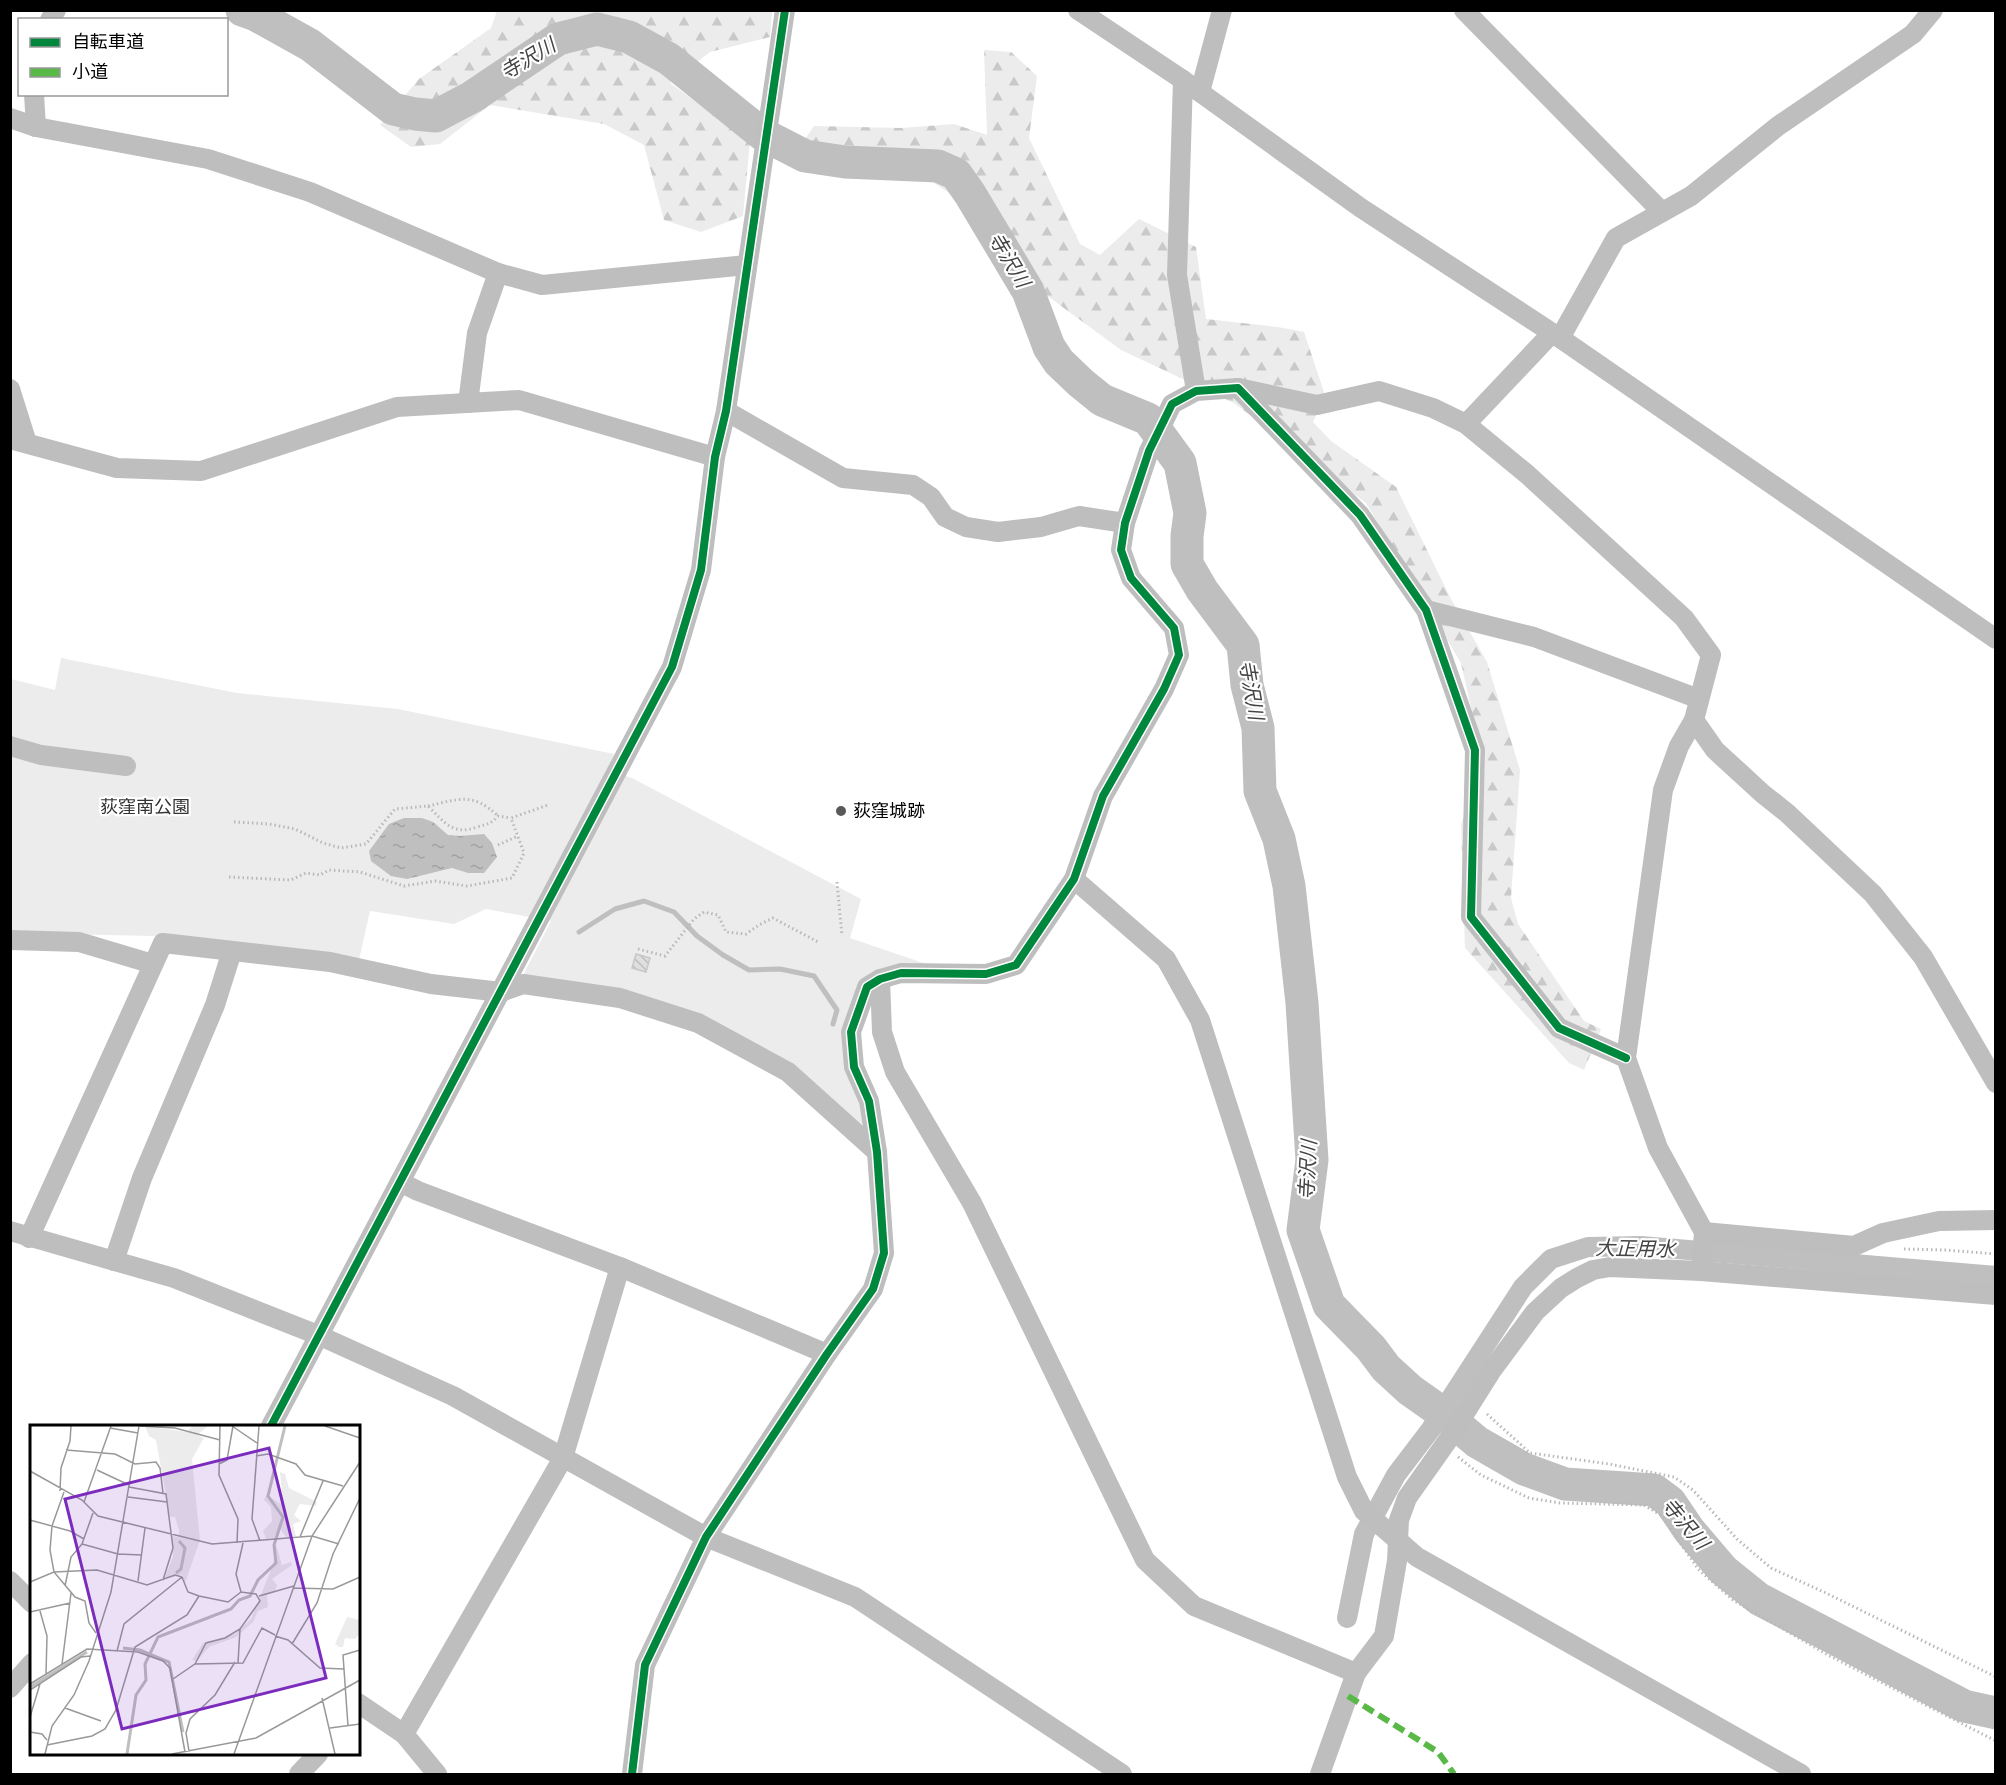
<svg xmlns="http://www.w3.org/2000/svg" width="2006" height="1785" font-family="Jost,'Noto Sans JP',sans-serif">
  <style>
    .green { fill: #ececec }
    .forest { fill: url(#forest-firs) }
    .water { fill: url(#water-ripples) }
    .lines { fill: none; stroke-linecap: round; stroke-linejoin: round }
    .stream { stroke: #bfbfbf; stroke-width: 5 }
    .canal { stroke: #bfbfbf; stroke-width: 20 }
    .river { stroke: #bfbfbf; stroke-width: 33 }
    .building { fill: url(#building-back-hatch); stroke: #c7c7c7; stroke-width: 1.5 }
    .path { stroke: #b9b9b9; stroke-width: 3; stroke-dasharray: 1.5 3; stroke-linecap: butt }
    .minor { stroke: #bebebe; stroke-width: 20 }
    .quiet { stroke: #58b947; stroke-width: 6; stroke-dasharray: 12 6; stroke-linecap: butt }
    .cycleway-casing { stroke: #fff; stroke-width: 11 }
    .cycleway { stroke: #00873e; stroke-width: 8 }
    .poi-dot { fill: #595959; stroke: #fff; stroke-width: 2 }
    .labels { text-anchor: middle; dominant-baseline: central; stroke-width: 4.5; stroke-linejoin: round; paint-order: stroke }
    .park-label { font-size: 18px; fill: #333; stroke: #fff }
    .poi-label { font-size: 18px; fill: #000; stroke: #fff; text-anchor: start }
    .water-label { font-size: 20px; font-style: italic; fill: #444; stroke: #fff }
    .inset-river { fill: none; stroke: #bfbfbf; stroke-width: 3 }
    .inset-road { fill: none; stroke: #999; stroke-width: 1.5 }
    .view { fill: #7b2cbf; fill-opacity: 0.15; stroke: #7b2cbf; stroke-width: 3 }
    .inset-edge { fill: none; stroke: #000; stroke-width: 3 }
  </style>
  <defs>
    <pattern id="forest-firs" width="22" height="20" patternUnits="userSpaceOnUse" patternTransform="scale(1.5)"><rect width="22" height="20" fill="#ececec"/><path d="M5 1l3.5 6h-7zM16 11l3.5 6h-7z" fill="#c9c9c9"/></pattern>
    <pattern id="water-ripples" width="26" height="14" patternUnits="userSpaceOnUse" patternTransform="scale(1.5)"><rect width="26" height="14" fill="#bfbfbf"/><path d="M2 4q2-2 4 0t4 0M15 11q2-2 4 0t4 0" fill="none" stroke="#a2a2a2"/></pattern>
    <pattern id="building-back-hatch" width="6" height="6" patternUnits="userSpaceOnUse" patternTransform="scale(1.5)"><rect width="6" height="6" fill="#dfdfdf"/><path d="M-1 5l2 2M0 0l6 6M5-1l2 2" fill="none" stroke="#bebebe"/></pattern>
  </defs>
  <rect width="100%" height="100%" fill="#fff"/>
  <polygon class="green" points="61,658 237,693 398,709 614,754 608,770 632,778 861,899 850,938 938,968 901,968 842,1037 864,1103 866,1129 696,1014 521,979 551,921 486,909 454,924 370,911 359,960 154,936 11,933 11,679 55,690"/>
  <g class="forest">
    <polygon points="497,11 772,11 770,37 710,52 670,83 750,141 743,216 701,232 664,220 644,145 604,124 490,105 440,144 411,147 380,125 419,79 491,28"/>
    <polygon points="984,50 1011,52 1037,76 1029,138 1080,244 1100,255 1139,219 1196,247 1206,319 1278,327 1304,332 1325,395 1313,422 1331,441 1396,487 1451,599 1487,662 1520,770 1511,898 1518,924 1584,1021 1601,1029 1584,1070 1569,1063 1465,948 1461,824 1485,770 1461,663 1366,503 1234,403 1121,350 1038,289 968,205 920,174 853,170 802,143 814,126 901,128 954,124 987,135"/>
  </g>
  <polygon class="water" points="404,818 422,818 433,822 448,835 460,836 484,834 492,843 497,857 484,873 468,873 452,868 407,879 391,876 371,861 369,851 389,824"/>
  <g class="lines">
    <polyline class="stream" points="579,932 615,909 644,901 674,912 697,936 723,955 749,970 780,969 814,976 837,1010 833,1024"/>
    <polyline class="canal" points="1347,1618 1364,1534 1396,1475 1431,1429 1523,1287 1551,1259 1588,1247 1641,1246 1996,1276"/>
    <polyline class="river" points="242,10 256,15 310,45 393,109 415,114 436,116 472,97 558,39 597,29 629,37 669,59 762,134 805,156 845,162 938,166 956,174 970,194 1028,291 1049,347 1059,362 1081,383 1102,400 1148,419 1180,463 1190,513 1187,536 1187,564 1202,590 1243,645 1247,685 1258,728 1260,791 1279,839 1289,886 1302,1003 1312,1160 1303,1230 1329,1305 1371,1348 1386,1368 1410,1390 1444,1414 1477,1442 1524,1469 1565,1484 1654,1490 1670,1502 1689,1530 1723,1570 1759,1599 1964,1706 1996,1713"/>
  </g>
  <polygon class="building" points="636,954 650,958 646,972 632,968"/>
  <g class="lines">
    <g class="path">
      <path d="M428 806C459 799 473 792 498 816"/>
      <path d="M234 822 269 824 295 829 323 843 341 848 366 844 395 809 428 806C444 822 453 836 477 827 487 824 491 824 498 816L511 818"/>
      <polyline points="498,845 518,836"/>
      <polyline points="229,877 291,880 306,873 320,875 329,870 360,872 404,886 435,881 467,886 512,878 524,853 511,818 548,805"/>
      <polyline points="837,882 842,936"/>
      <polyline points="638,949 665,956 694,919 704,912 718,915 726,932 746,934 759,925 773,918 820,943"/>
      <polyline points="1904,1249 1945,1250 1996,1254"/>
      <polyline points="1487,1414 1530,1453 1609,1464 1674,1477 1693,1490 1737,1539 1771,1568 1826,1593 1996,1677"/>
      <polyline points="1458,1457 1481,1475 1529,1498 1560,1503 1644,1505 1662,1516 1698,1569 1733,1600 1828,1655 1996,1741"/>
    </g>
    <g class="minor">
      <polyline points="1078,10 1183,80 1361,208 1560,338 1996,639"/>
      <polyline points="1464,10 1662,212"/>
      <polyline points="50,20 56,10"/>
      <polyline points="1183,80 1177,275 1196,391"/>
      <polyline points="1200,92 1222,10"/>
      <polyline points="34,94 36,127"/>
      <polyline points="10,118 36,127 208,159 310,192 498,273 542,285 747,265"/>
      <polyline points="1560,338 1616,238 1691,196 1778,126 1913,34 1933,10"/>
      <polyline points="1238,388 1360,515 1426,610 1475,750 1471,917 1559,1028 1626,1058"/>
      <polyline points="10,389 27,443"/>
      <polyline points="468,403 477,333 498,273"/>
      <polyline points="726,411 843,478 913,485 931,497 945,517 966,527 998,532 1041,527 1079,516 1125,523"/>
      <polyline points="1466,424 1552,333"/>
      <polyline points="10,439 117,468 201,471 397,407 519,400 715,457"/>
      <polyline points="1426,610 1534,637 1699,699"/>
      <polyline points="1694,720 1715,750 1763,794 1787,813 1873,894 1923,957 1996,1083"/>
      <polyline points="10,746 41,755 126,766"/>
      <polyline points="1074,879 1166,959 1200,1020 1347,1477 1364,1511 1417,1557 1801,1774"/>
      <polyline points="10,940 79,942 153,964"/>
      <polyline points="880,979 882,1032 895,1072 972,1203 1145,1560 1194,1606 1356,1673"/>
      <polyline points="400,1182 418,1191 620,1267 827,1354"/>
      <polyline points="10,1231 174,1278 318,1335 453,1396 706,1537 855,1597 1122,1774"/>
      <polyline points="1704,1232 1854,1246 1883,1233 1939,1221 1996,1220"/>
      <polyline points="29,1238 163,943 330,962 431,984 501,992 523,984 620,998 698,1023 788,1072 877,1152"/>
      <polyline points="114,1261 142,1178 215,1005 232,951"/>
      <polyline points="271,1426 672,667 701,570 715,457 726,411 785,10"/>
      <polyline points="10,1581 32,1603"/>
      <polyline points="10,1688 32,1663"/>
      <polyline points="358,1703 404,1734 563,1458 620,1267"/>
      <polyline points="404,1734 437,1774"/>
      <polyline points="299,1774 318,1754"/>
      <polyline points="632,1774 645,1665 706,1537 827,1354 873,1289 884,1253 877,1152 869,1101 854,1067 851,1032 867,987 880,979 901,973 986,974 1016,965 1074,879 1103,796 1164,689 1179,655 1174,628 1131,578 1121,550 1125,523 1149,451 1172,404 1196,391 1238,388 1317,405 1379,391 1433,408 1466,424 1528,475 1684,618 1711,655 1694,720 1679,746 1663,790 1626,1058 1658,1148 1704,1232 1701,1271"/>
      <polyline points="1320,1774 1356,1673 1384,1636 1397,1561 1399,1520 1407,1498 1448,1440 1492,1370 1535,1312 1561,1288 1577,1278 1593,1270 1610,1267 1701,1271 1996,1295"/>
    </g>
    <polyline class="quiet" points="1348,1696 1438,1752 1454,1774"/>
    <g class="cycleway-casing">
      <g id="cycleway">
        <polyline points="271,1426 672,667 701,570 715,457 726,411 785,10"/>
        <polyline points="632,1774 645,1665 706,1537 827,1354 873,1289 884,1253 877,1152 869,1101 854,1067 851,1032 867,987 880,979 901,973 986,974 1016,965 1074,879 1103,796 1164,689 1179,655 1174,628 1131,578 1121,550 1125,523 1149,451 1172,404 1196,391 1238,388 1360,515 1426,610 1475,750 1471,917 1559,1028 1626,1058"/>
      </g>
    </g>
    <use href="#cycleway" class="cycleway"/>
  </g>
  <circle class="poi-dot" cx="841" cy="811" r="6"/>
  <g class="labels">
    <g class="park-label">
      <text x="145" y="807">荻窪南公園</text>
    </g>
    <g class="poi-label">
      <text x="853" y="811">荻窪城跡</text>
    </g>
    <g class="water-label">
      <text transform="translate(528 59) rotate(-31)">寺沢川</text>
      <text transform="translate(1009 260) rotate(59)">寺沢川</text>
      <text transform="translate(1251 690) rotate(80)">寺沢川</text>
      <text transform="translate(1308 1170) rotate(-87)">寺沢川</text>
      <text transform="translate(1635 1249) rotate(1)">大正用水</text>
      <text transform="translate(1685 1524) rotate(50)">寺沢川</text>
    </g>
  </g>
  <g transform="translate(30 1425)">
    <rect width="330" height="330" fill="#fff"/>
    <path d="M115 1 157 7 162 1H178L167 10 174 13 162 34 170 115 155 158 152 150 134 154 143 132 142 111 149 112V105L145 92H140L126 15 119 11Z" fill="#ececec"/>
    <path d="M250 47 255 49 259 63 287 77 286 81 270 79 264 90 271 96 263 99 266 111 257 113 249 103 244 113 236 114 233 106 242 96 241 82 234 75 236 70 253 80ZM246 119 252 140 261 137 262 140 242 154 247 160 245 167 237 170 238 182 228 186 223 197 206 212 179 222 167 236 162 235 173 218 205 209 221 194 243 140ZM317 192 330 195V208L325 214 315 213 313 222H309L305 219Z" fill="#ececec"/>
    <path class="inset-river" d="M146 148 151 144 155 123 149 116M93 223 110 225 139 237 153 307M0 262 57 227M97 329 106 270 116 255 115 239 128 212 201 184 209 175 220 171 228 155 246 138 244 120 253 92 238 71 255 1"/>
    <path class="inset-road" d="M110 1 145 3 190 15M190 1 189 50 208 94 207 118M202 1 227 18M229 1 222 94 230 116M295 1 330 13M80 3 108 8M36 25 85 29 105 39 126 37 130 43 133 68M226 31 238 29 266 39 275 50 313 61M189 39 197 35 203 1M67 45 99 60M0 46 52 75 68 91 182 119 282 111 309 119M99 62 136 69 143 123 133 155M30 66 31 43 40 16 41 1M34 67 22 101 20 125 24 147 45 172 55 176 59 198 66 208M98 72 137 77M54 77 81 1M63 88 52 119 88 129 112 130M0 95 40 106 54 114M270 112 293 56M152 152 158 167 169 171 198 177 211 167 226 169 230 176 210 204 195 213 176 218 165 239M108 156 115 103M0 157 24 147 67 145 117 160 145 150 152 152M35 161 41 132 52 119M263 163 303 164 330 152M211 167 206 149 213 118M229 171 264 161M10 186 17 211 16 249M0 187 40 178M245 211 258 215 290 243 314 244M262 219 287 178 303 129 330 73M87 226 94 199 152 152M208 238 210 204M32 239 41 168M143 254 165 239 213 238 232 203 245 210M0 259 57 224 108 227 133 236 140 243 155 327M0 265 51 232 60 231M292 273 305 329M35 283 71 296M0 292 10 259M318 301 313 230 330 225M300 303 330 299M0 307 12 309 17 315M17 320 62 311 75 304 86 285 105 222 157 190 169 171M159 326 156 308 160 294 185 270 205 237M15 329 22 301 44 270 59 236 81 167 109 1M142 329 226 313 330 255M204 329 282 111 330 37"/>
    <path class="view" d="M239 23 296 253 92 304 35 74Z"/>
    <rect width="330" height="330" class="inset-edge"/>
  </g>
  <rect width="2006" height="1785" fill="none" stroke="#000000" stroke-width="24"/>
  <rect x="18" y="18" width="210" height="78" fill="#ffffff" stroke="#999999" stroke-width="1.5"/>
  <rect x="30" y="38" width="30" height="9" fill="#00873e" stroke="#999999" stroke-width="1.5"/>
  <text x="72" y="48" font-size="18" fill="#000000">自転車道</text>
  <rect x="30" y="68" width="30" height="9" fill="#58b947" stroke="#999999" stroke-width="1.5"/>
  <text x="72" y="78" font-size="18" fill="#000000">小道</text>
</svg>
